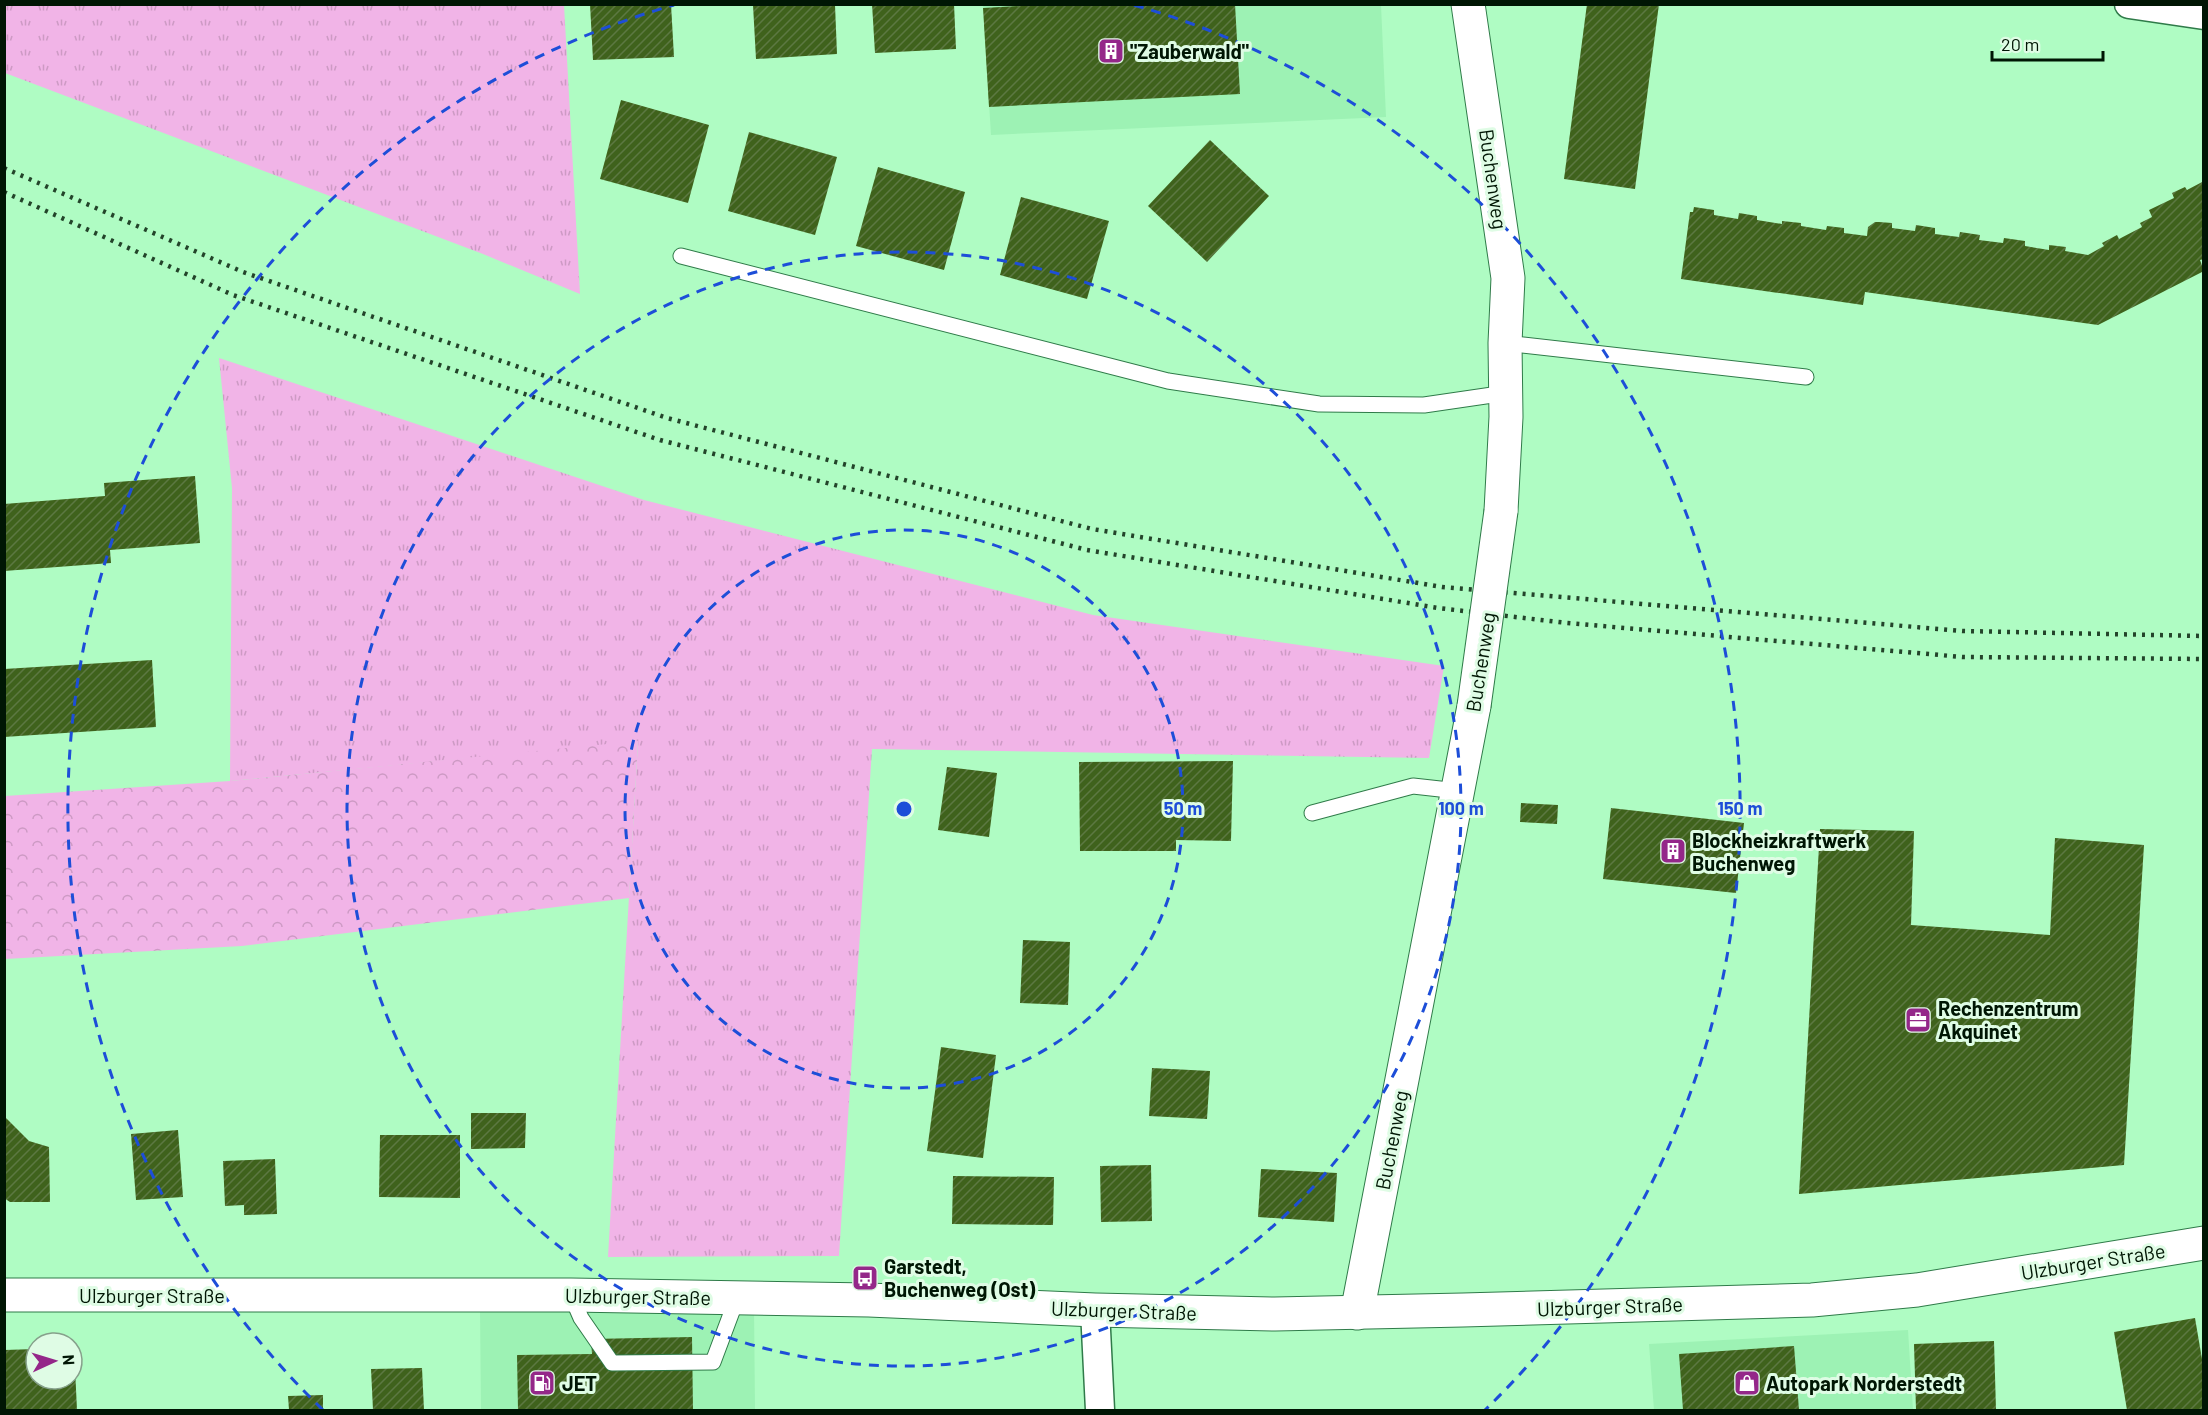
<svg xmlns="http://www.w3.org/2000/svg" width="2208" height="1415" font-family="Barlow,sans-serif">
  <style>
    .built { fill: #9df2b4 }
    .grass { fill: url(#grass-tufts) }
    .forest { fill: url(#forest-crowns) }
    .building { fill: url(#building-hatch) }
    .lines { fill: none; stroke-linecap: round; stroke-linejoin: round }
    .lane-casing { stroke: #2f7b49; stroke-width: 17 }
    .street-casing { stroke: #2f7b49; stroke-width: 31 }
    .secondary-casing { stroke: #2f7b49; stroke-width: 35 }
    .lane { stroke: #fff; stroke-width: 15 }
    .street { stroke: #fff; stroke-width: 28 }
    .secondary { stroke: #fff; stroke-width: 33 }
    .rail { stroke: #23442a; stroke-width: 4.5; stroke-dasharray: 3 6; stroke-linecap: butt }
    .secondary-bridge-casing { stroke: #2f7b49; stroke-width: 35; stroke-linecap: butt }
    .secondary-bridge { stroke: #fff; stroke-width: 33 }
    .ring { fill: none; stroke: #1d4ed8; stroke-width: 3; stroke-dasharray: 10 8 }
    .labels { text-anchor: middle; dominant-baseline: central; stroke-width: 6; stroke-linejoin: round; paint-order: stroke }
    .poi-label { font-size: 20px; font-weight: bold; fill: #001604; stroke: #dffce5; text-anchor: start }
    .street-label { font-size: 20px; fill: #001604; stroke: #dffce5 }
    .centre { fill: #1d4ed8; stroke: #dffce5; stroke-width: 3 }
    .ring-label { font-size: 18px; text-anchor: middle; font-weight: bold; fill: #1d4ed8; stroke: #dffce5; stroke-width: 6; stroke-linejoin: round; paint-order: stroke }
  </style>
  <defs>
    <pattern id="grass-tufts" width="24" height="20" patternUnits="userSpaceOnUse" patternTransform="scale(1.5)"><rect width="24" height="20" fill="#f1b4e7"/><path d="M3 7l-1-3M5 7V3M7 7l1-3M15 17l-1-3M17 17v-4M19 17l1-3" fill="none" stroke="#cd9ac4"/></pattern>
    <pattern id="forest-crowns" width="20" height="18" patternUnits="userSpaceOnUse" patternTransform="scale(1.5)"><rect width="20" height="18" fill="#f1b4e7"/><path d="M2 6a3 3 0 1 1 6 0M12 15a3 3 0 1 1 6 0" fill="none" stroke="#cd9ac4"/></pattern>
    <pattern id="building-hatch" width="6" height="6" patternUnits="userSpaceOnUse" patternTransform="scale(1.5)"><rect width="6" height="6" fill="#3f621c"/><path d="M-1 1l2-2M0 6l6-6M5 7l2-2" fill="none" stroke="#5c7842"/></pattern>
  </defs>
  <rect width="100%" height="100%" fill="#affcc3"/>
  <g class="built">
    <polygon points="983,5 1381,5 1386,117 991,135"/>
    <polygon points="754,1306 755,1410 481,1410 480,1308"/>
    <polygon points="1908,1330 1913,1410 1654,1410 1649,1344"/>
  </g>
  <g class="grass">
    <polygon points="4,5 564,5 580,294 483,254 5,73"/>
    <polygon points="219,358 644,500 1093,615 1444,666 1429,758 872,749 839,1256 608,1257 638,742 230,781 232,488"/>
  </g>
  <polygon class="forest" points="638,741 629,898 242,946 5,959 5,796 230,781"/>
  <g class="building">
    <polygon points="590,4 671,4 674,57 593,60"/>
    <polygon points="872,4 954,4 956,49 875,53"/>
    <polygon points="1057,4 1235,4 1240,94 989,107 983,8"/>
    <polygon points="1587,4 1659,4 1635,189 1564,179"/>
    <polygon points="753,5 835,5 837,54 756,59"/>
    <polygon points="621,100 709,125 688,203 600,179"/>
    <polygon points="749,132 837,157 815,235 728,211"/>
    <polygon points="1210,140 1269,196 1207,262 1148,206"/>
    <polygon points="878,167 965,192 944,270 856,246"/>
    <polygon points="2204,181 2204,259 2200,260 2204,271 2098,325 1865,292 1863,305 1681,279 1690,212 1693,212 1694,207 1714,210 1714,215 1738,219 1739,213 1757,216 1757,220 1782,224 1782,221 1801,223 1801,226 1826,230 1827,226 1844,228 1844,233 1867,236 1868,227 1875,222 1879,222 1892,223 1892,228 1915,231 1916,225 1935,228 1935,234 1959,237 1960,232 1980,235 1979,240 2003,243 2004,238 2025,241 2025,246 2049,250 2049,245 2066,247 2065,251 2088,255 2104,246 2102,243 2117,235 2119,239 2142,227 2140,223 2152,217 2149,210 2174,198 2172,193 2185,187 2187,190"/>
    <polygon points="1021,197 1109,221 1087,299 1000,275"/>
    <polygon points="195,476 200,543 110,550 111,563 4,571 4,504 105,496 104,483"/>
    <polygon points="152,660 156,727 4,737 4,669"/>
    <polygon points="1233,761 1231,841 1176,840 1176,851 1080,851 1079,762"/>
    <polygon points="947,767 997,773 989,837 938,830"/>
    <polygon points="1521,803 1558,805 1557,824 1520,822"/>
    <polygon points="1611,808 1744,823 1736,893 1603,879"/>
    <polygon points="1820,829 1914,831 1911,925 2050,935 2055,838 2144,845 2124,1165 1799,1194"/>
    <polygon points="1023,940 1070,942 1068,1005 1020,1003"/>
    <polygon points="941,1047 996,1055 983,1158 927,1151"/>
    <polygon points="1152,1068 1210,1071 1207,1119 1149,1116"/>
    <polygon points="471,1113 526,1113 525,1148 471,1149"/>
    <polygon points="4,1116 29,1141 49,1147 50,1202 10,1202 4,1198"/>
    <polygon points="178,1130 183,1197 136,1200 131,1134"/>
    <polygon points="380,1135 460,1135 460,1198 379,1197"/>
    <polygon points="275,1159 277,1214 244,1215 244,1205 225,1206 223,1161"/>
    <polygon points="1151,1165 1152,1221 1101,1222 1100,1166"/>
    <polygon points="1261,1169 1337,1173 1334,1222 1258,1217"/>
    <polygon points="953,1176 1054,1177 1053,1225 952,1224"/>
    <polygon points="2195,1318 2204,1371 2204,1410 2127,1410 2114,1332"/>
    <polygon points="692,1337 693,1410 518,1410 517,1355 592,1354 591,1339"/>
    <polygon points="1994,1341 1996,1410 1916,1410 1914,1344"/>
    <polygon points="1794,1346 1799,1410 1683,1410 1679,1354"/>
    <polygon points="74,1347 77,1410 4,1410 4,1350 36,1349 36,1379 72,1379 72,1348"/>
    <polygon points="422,1368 424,1410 373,1410 371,1369"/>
    <polygon points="323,1395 323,1410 289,1410 288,1396"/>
  </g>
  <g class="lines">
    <g class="lane-casing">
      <g id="lane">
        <polyline points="681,256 1168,381 1319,404 1424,405 1506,393"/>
        <polyline points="1505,343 1806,377"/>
        <polyline points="1312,813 1413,786 1458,791"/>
        <polyline points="571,1295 581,1318 612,1363 713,1362 737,1298"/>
      </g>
    </g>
    <g class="street-casing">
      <g id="street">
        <polyline points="2129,4 2204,15"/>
        <polyline points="1095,1310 1100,1410"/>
      </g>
    </g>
    <g class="secondary-casing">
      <g id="secondary">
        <polyline points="1468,4 1508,278 1505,343 1506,417 1501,511"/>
        <polyline points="4,1295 571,1295 869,1300 1095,1310 1275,1314 1463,1310 1812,1300 1917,1290 2204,1243"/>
        <polyline points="1357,1313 1474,706"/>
      </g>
    </g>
    <use href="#lane" class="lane"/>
    <use href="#street" class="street"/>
    <use href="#secondary" class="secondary"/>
    <g class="rail">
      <polyline points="4,168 243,272 667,418 1092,529 1442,587 1963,631 2204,636"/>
      <polyline points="4,192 233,295 660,440 1087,550 1438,608 1567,623 1963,657 2204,659"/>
    </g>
    <g class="secondary-bridge-casing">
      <polyline id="secondary-bridge" points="1474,706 1501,511"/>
    </g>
    <use href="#secondary-bridge" class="secondary-bridge"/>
  </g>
  <g class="ring">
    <circle cx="904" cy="809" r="279"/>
    <circle cx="904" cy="809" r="557"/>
    <path d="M323 1410A836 836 0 0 1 674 5M1134 5A836 836 0 0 1 1485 1410"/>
  </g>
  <defs>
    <g id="building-square" transform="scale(1.35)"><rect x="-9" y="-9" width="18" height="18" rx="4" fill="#942789" stroke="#dffce5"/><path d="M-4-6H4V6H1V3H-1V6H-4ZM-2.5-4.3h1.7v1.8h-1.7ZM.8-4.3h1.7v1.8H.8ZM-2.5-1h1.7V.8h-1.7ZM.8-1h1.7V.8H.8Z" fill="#fff"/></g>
    <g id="office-square" transform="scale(1.35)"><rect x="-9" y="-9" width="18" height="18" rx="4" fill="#942789" stroke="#dffce5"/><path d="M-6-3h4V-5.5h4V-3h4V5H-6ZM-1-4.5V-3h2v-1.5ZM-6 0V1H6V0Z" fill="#fff"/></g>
    <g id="bus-square" transform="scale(1.35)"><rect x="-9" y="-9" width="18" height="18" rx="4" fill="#942789" stroke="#dffce5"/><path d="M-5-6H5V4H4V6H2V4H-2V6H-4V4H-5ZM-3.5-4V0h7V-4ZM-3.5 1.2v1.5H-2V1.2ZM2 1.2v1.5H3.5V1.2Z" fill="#fff"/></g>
    <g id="fuel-square" transform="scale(1.35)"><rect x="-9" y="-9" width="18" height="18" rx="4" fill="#942789" stroke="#dffce5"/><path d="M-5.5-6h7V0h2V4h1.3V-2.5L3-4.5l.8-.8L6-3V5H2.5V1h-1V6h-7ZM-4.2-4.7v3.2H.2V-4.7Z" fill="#fff"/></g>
    <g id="shop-square" transform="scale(1.35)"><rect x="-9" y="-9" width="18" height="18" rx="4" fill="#942789" stroke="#dffce5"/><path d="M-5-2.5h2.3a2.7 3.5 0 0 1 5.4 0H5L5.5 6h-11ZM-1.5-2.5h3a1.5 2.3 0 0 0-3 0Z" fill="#fff"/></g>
  </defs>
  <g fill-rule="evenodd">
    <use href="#building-square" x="1111" y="51"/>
    <use href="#building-square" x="1673" y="851"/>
    <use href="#office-square" x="1918" y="1020"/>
    <use href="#bus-square" x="865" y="1278"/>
    <use href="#fuel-square" x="542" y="1383"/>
    <use href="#shop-square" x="1747" y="1383"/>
  </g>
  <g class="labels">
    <g class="poi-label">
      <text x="1130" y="51">"Zauberwald"</text>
      <text x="1692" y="840">Blockheizkraftwerk<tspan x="1692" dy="23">Buchenweg</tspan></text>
      <text x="1938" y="1008">Rechenzentrum<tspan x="1938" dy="23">Akquinet</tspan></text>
      <text x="884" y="1266">Garstedt,<tspan x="884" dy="23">Buchenweg (Ost)</tspan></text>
      <text x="562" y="1383">JET</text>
      <text x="1766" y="1383">Autopark Norderstedt</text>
    </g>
    <g class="street-label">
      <text transform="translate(1494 179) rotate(82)">Buchenweg</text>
      <text transform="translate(1480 662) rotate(-81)">Buchenweg</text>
      <text transform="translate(1391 1140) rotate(-79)">Buchenweg</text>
      <text transform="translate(2093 1261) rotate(-9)">Ulzburger Straße</text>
      <text x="152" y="1295">Ulzburger Straße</text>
      <text transform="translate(638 1296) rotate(1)">Ulzburger Straße</text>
      <text transform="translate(1610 1306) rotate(-2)">Ulzburger Straße</text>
      <text transform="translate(1124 1310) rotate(2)">Ulzburger Straße</text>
    </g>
  </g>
  <circle cx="904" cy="809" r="9" class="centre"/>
  <g class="ring-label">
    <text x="1183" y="815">50 m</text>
    <text x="1461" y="815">100 m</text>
    <text x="1740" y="815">150 m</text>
  </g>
  <rect width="2208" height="1415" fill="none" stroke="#001604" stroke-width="12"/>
  <g transform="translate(54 1361) rotate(86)"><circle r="28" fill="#dffce5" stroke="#86a08b" stroke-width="1.5"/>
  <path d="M0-4.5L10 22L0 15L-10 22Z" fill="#942789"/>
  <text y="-9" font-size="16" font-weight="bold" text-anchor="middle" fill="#001604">N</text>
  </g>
  <path d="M1992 51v9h111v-9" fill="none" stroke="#001604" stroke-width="3"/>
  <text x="2001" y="51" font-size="18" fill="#001604" stroke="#dffce5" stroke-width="4.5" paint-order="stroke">20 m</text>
</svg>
